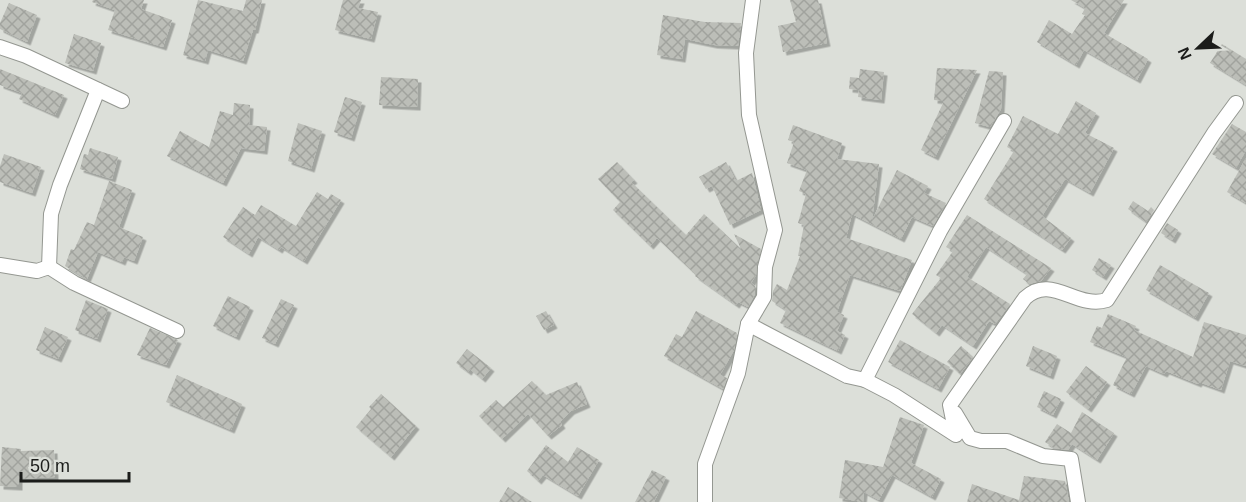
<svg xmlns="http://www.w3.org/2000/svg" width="1246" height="502" font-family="Helvetica,sans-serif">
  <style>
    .building { fill: url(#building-cross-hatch); filter: url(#shadow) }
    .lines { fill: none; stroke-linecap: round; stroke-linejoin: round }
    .minor-casing { stroke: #949791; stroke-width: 16 }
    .minor { stroke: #fff; stroke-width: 14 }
  </style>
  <defs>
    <pattern id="building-cross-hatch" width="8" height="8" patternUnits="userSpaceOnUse" patternTransform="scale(1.5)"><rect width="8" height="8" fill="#bcbeb8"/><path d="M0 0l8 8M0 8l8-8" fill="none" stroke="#a1a39e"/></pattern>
    <filter id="shadow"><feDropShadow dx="3.5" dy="3.5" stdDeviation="0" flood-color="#0004"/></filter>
  </defs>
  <rect width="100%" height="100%" fill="#dcdfd9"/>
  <g class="building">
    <polygon points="93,0 144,0 141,9 172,20 163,47 108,30 115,10 92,2"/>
    <polygon points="198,0 243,11 246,0 262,0 255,30 253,30 243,61 208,50 205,61 183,55"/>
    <polygon points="343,0 361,0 358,8 378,12 371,39 335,30"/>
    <polygon points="790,0 818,0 827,43 783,52 778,26 796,22"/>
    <polygon points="1071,0 1124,0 1104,33 1148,59 1137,80 1084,50 1076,65 1037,42 1049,20 1072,34 1085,15 1082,14 1085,8"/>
    <polygon points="9,3 37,15 27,42 0,29 0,23"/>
    <polygon points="663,15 705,22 741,23 738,46 714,45 685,39 682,59 657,55"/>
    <polygon points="74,34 101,43 93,71 65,63"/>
    <polygon points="1222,44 1246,59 1246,85 1210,63"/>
    <polygon points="937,68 977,70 935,157 921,150 944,101 934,100"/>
    <polygon points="0,69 64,95 55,115 19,99 22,93 0,85"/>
    <polygon points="860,69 884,72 881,100 858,97 859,90 849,89 850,77 859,78"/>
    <polygon points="989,71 1003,72 1001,109 990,127 975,123"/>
    <polygon points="381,77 418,79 417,107 379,105"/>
    <polygon points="345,97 362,102 351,138 334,132"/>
    <polygon points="1076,101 1096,113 1085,133 1114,148 1090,193 1065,179 1042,216 1071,238 1062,250 984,199 1014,151 1007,147 1023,116 1058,134"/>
    <polygon points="234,103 250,105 249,125 267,127 264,151 241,148 223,183 167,156 180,131 209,147 220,111 233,115"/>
    <polygon points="298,123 322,131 311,169 288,161"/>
    <polygon points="1232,124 1246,132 1246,150 1236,168 1212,154"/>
    <polygon points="793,125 842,143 837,159 879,164 872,220 897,170 928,186 924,193 946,203 933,226 912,217 901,239 852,214 846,238 912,260 900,291 850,275 837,312 844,315 837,331 845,335 838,351 780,323 786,310 772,301 773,291 777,284 787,290 800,256 798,256 804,225 798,223 806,194 799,191 807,170 787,163 794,142 788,140"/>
    <polygon points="90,148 118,157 112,179 80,169 84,154 88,155"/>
    <polygon points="4,154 41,167 32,193 0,182 0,166"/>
    <polygon points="1246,158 1246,203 1227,192"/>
    <polygon points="617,162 634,180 631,182 686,235 704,214 741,249 734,234 761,249 756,275 751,283 755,286 755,294 748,307 738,302 736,305 695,276 696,275 657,238 650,246 613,210 620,202 598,179"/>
    <polygon points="726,162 736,181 752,173 761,210 730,225 712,186 706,189 699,177"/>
    <polygon points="109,181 132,190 119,227 143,237 134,261 124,257 122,262 98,252 87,279 65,266 71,249 74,250 87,222 94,225"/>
    <polygon points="317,192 328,199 331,194 341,200 304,261 281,247 279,250 258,237 249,254 223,237 243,207 255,215 261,205 296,226"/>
    <polygon points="1133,201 1148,211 1151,207 1154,210 1146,222 1128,209"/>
    <polygon points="967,215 1051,268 1041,281 1029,284 1023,279 1027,274 986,247 967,277 1010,304 995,324 989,321 973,346 942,325 936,333 912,314 941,278 936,275 953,251 946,247"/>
    <polygon points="1167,223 1178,230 1172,240 1161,233"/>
    <polygon points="1099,258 1111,265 1103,277 1092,270"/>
    <polygon points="1160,265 1209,293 1195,318 1146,290"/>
    <polygon points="228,296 250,307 236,337 213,326"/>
    <polygon points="281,299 294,305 275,344 262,338"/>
    <polygon points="86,300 108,309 97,339 75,330"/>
    <polygon points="546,311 554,325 544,330 536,316"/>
    <polygon points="696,311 737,333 734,350 720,375 727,378 723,389 664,356 676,334 682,337"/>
    <polygon points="1108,314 1136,326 1134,330 1193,357 1204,322 1246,335 1246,366 1230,361 1221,390 1199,382 1198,384 1166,371 1164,374 1146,366 1131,394 1113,385 1127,357 1090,342 1097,326 1102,328"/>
    <polygon points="45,327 68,337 58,359 36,350"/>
    <polygon points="150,328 178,340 166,365 137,355"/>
    <polygon points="900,340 950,367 938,389 888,362"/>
    <polygon points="961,346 973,357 960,374 947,362"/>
    <polygon points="1033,346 1057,356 1050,376 1026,366"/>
    <polygon points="467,349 491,368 482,379 470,369 468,372 456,363"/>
    <polygon points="1086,366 1107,382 1088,409 1066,392"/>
    <polygon points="177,375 242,404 231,430 166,402"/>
    <polygon points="532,381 546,395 577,382 587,404 571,411 560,422 562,425 548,436 528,414 502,439 479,416 496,400 503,407"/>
    <polygon points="1044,391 1061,399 1053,415 1037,407"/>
    <polygon points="381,394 416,426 391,457 356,427 371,409 369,407"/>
    <polygon points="1082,412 1114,433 1097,460 1072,444 1068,450 1054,448 1045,442 1057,424 1071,433"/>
    <polygon points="900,417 924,425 911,463 941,479 932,497 892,475 879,500 864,492 863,502 839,498 845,460 883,467"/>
    <polygon points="546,445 568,462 577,447 599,460 578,496 543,475 538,481 527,471"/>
    <polygon points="2,447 21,449 21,451 54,450 55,477 19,479 19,487 0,486"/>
    <polygon points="652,470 666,477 654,502 635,502"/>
    <polygon points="1024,476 1065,481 1069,502 967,502 972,484 1019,500"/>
    <polygon points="508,487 532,502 499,502"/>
  </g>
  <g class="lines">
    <g class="minor-casing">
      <g id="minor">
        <polyline points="0,47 26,56 122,101"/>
        <polyline points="0,265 37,271 49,267 74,283 177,331"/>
        <polyline points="49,267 51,214 60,185 98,90"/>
        <path d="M748 324 847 376 865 380 894 395 956 435 950 405 1025 298C1051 273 1077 310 1107 300L1214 133 1236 103"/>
        <polyline points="865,380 940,231 1004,121"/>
        <polyline points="955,413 970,438 981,441 1007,441 1043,456 1071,459 1078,502"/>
        <polyline points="705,502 705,464 738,373 748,324 764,297 765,267 775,230 749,115 746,53 753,0"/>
      </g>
    </g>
    <use href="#minor" class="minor"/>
  </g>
  <g transform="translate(1198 48) rotate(247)" stroke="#dcdfd9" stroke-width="4.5" paint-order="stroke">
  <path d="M0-4.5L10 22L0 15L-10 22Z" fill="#1b1c1a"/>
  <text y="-9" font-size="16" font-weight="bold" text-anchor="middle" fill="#1b1c1a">N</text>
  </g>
  <path d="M21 472v9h108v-9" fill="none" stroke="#1b1c1a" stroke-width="3"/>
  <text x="30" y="472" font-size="18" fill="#1b1c1a" stroke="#dcdfd9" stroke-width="4.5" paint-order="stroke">50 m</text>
</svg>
